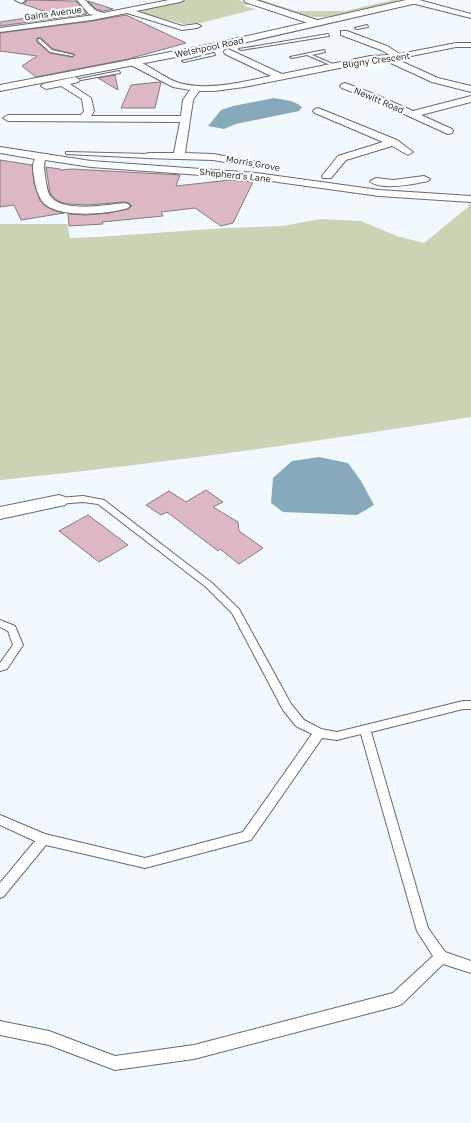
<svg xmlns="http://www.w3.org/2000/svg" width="471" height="1123" font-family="'Golos Text',sans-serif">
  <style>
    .green { fill: #cad3b4 }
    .water { fill: #86a9bc }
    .building { fill: #ddb7c4; stroke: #847b7e; fill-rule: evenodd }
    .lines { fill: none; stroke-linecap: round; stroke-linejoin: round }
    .lane-casing { stroke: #656c72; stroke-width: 2 }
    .street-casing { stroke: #656c72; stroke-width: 2 }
    .secondary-casing { stroke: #656c72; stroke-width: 2 }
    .primary-casing { stroke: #656c72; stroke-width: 2 }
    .lane { fill: #fff; fill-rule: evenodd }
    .street { fill: #fff; fill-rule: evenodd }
    .secondary { fill: #fff; fill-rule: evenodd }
    .primary { fill: #fff; fill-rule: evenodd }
    .labels { text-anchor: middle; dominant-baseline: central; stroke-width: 4; stroke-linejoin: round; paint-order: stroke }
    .far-street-label { font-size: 9px; fill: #303335; stroke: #fff }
  </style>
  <rect width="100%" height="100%" fill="#f1f9ff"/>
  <g class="green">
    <polygon points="186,0 239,0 249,4 244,6 256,9 201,23 184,24 141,13 145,9"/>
    <path d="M256 0H262L296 11H345L393 0H401C373 7 336 21 306 16 289 13 272 6 256 0Z"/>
    <path d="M469 203 471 204V417C315 442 157 464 0 480V224H67L70 238 97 237 227 228 283 226 320 219 361 221 397 236 424 243 468 207Z"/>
  </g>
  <g class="water">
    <path d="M274 98C284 100 294 100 302 107L299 111 236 124 224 129 208 126 221 110 233 106Z"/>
    <polygon points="319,457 348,463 361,481 374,505 357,515 283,512 271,503 273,478 292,461"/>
  </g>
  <g class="building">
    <polygon points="26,0 76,1 87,14 0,26 0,22 52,14 23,4 26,2"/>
    <polygon points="88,1 113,9 103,11 96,9"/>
    <path d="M126 15 186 43 128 59 36 77 22 66 37 56 0 51V33L92 21ZM37 38H41L53 49 74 54 75 55 72 57 50 53 37 42Z"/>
    <polygon points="115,75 118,90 98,78"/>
    <polygon points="159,82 161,82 155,108 121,108 131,85"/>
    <polygon points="0,160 32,165 34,183 40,201 45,206 53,210 64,213 21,220 14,205 0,207"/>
    <polygon points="46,167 60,169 60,170 72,169 180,175 176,186 230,180 253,182 233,223 221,226 195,208 161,212 163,216 102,222 103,224 69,226 68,214 86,215 109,213 128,209 132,206 129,203 124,202 87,205 68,204 60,202 54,198 50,193"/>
    <polygon points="206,490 223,502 213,507 238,522 239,531 263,548 239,564 220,549 218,551 167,512 161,515 146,505 169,491 186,502"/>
    <polygon points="88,515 128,545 99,562 59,531"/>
  </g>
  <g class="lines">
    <g class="lane-casing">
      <g id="lane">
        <polygon points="367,25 368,27 357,29 355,28"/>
        <polygon points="328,34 329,36 241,50 239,49"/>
        <polygon points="38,39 40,39 52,50 74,55 72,56 50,52 38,41"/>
        <polygon points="324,50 325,52 312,55 335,65 335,67 307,55 292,58 290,57"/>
        <polygon points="214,53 215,55 184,62 182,61"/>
        <polygon points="119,71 120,73 81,80 79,79"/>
        <polygon points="68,152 149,154 152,156 149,158 66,154 66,152"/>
        <polygon points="83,496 104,500 212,583 239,609 291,704 304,720 321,729 337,732 463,701 471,701 471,709 463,709 371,732 428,928 445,952 471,961 471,973 443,964 402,1004 397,1006 194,1059 115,1070 49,1045 0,1035 0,1021 49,1031 115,1056 194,1045 393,993 433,956 417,931 361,734 337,740 322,738 251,840 145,868 46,845 4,896 0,898 0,883 35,841 0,825 0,815 45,834 145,858 243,832 312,734 296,726 283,710 232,613 206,587 98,504 83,502 59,504 55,501 59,498"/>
        <polygon points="0,620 15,626 23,645 7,669 0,671 0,663 13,645 8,631 0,627"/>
      </g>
    </g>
    <g class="street-casing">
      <g id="street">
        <polygon points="15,0 24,0 25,1 21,3"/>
        <polygon points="77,0 85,0 95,10 103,13 169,0 184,0 180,2 136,11 182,26 197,24 201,26 197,28 182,30 127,13 92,20 0,32 0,28 94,15 89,14"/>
        <polygon points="411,0 419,0 471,14 471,18 411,3"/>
        <path d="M341 31H347L387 46 400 54 456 43H471V47H456L396 59 438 78 471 86V92L432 82 384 60 370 62 244 87 214 91H199L193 100 185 153 213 154 270 164 271 166 270 168 266 169 213 160 145 158 144 156 145 154 149 153H174L180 122 8 121 3 118 8 115H81L84 111 82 99 61 86 46 89 41 86 43 84 75 77 80 80 78 82 70 84 91 98 94 111 91 116H181L183 100 190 90 173 87 129 64 128 62 129 60 132 59C149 64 163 78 179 83 209 91 242 82 271 76L225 54 224 52 225 50 228 49 282 74 370 56 390 55 381 50 341 35Z"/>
        <polygon points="345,83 379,96 413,111 471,96 471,102 421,115 452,129 453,131 452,133 448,134 373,100 342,88 340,86 342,84"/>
        <polygon points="318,108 397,140 413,152 408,155 392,146 346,160 331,178 323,178 322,176 338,156 383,142 315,113 313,111 315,109"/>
        <path d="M0 147 91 161 256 173 379 190 471 196V202L379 196 256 179 91 167 45 160C43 167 45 175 46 182 47 188 48 195 53 199 68 212 106 205 124 203L128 204 130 206 128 208C108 214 63 218 46 205 39 199 37 191 35 183 34 175 31 166 35 159L0 153Z"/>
        <path d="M424 176 430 179 428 181C416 184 378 191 370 181L376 178 393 180Z"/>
        <polygon points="59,495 65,497 68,501 65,505 0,519 0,507"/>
      </g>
    </g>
    <g class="secondary-casing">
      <polygon id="secondary" points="244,0 256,0 320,21 322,23 320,25 314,25 245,2"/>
    </g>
    <g class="primary-casing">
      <polygon id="primary" points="406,0 421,0 417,3 212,50 0,91 0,85 212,44"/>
    </g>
    <use href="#lane" class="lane"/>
    <use href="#street" class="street"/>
    <use href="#secondary" class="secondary"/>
    <use href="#primary" class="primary"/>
  </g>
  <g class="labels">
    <g class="far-street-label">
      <text transform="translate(53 13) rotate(-8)">Gains Avenue</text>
      <text transform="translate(209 47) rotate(-12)">Welshpool Road</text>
      <text transform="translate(376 60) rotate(-8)">Bligny Crescent</text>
      <text transform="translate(379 100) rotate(23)">Newitt Road</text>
      <text transform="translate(253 163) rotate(10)">Morris Grove</text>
      <text transform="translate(235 175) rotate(6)">Shepherd's Lane</text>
    </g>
  </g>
</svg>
